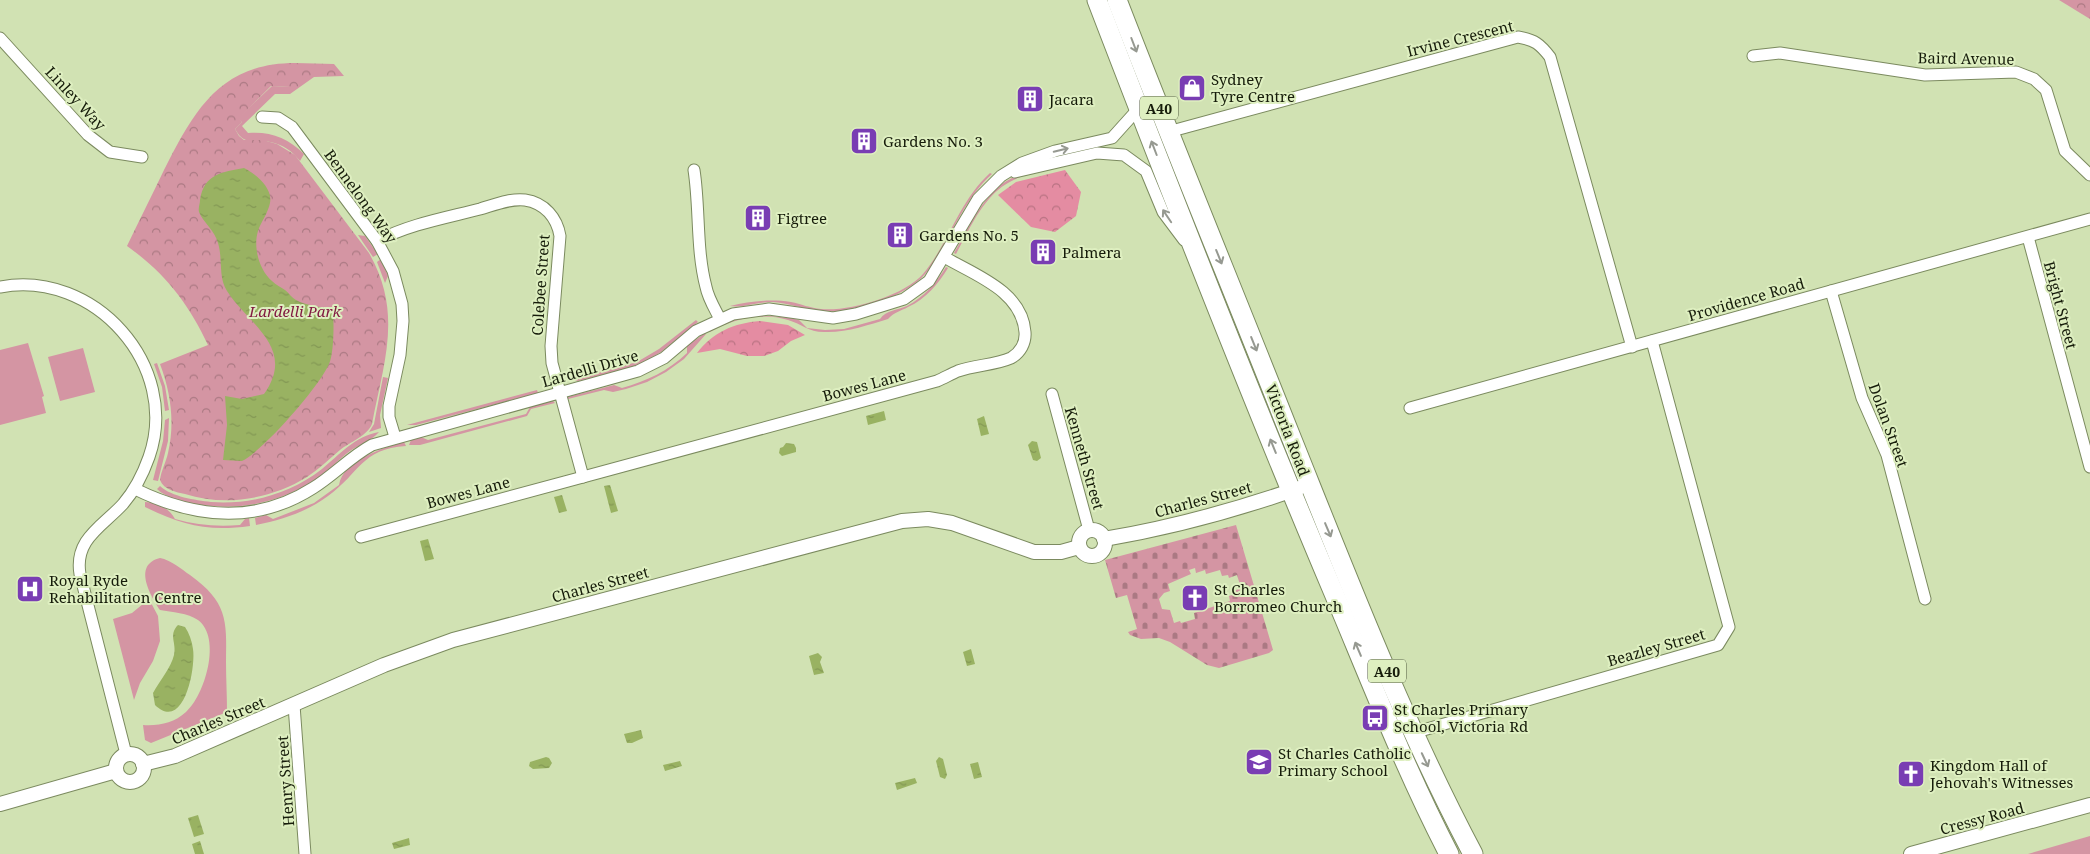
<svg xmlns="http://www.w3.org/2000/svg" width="2090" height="854" font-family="'Noto Serif',serif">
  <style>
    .grass { fill: #d495a3 }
    .forest { fill: url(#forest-crowns) }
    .cemetery { fill: url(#cemetery-stones); fill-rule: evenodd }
    .park { fill: url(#park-crowns) }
    .water { fill: url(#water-ripples) }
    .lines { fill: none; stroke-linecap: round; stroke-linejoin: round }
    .minor-casing { stroke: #7b8a5f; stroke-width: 13 }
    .tertiary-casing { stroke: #7b8a5f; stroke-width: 16 }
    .trunk-casing { stroke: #7b8a5f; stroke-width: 21 }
    .minor { stroke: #fff; stroke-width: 11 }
    .tertiary { stroke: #fff; stroke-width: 14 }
    .trunk { stroke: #fff; stroke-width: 19 }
    .oneway { stroke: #969991 }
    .labels { text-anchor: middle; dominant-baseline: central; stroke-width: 4; stroke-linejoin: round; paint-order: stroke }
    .shield { fill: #deefc0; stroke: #525b41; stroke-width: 1 }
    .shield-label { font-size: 14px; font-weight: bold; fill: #161c0a }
    .street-label { font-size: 15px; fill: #161c0a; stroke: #deefc0 }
    .poi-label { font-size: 15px; fill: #161c0a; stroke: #deefc0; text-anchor: start }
    .park-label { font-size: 15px; font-style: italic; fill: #821b42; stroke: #deefc0 }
  </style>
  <defs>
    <pattern id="forest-crowns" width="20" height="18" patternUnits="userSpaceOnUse" patternTransform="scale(1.25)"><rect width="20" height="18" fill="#e48ca2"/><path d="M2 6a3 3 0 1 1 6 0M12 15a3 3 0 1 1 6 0" fill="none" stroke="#b87282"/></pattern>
    <pattern id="cemetery-stones" width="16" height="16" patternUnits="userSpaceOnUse" patternTransform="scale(1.25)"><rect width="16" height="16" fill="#d495a3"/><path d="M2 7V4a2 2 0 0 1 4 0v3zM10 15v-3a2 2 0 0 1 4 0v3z" fill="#ab7983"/></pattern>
    <pattern id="park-crowns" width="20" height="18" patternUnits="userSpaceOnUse" patternTransform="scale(1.25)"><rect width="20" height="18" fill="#d495a3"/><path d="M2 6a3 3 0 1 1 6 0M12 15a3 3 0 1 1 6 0" fill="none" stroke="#ab7983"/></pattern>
    <pattern id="water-ripples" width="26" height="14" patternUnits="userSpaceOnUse" patternTransform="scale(1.25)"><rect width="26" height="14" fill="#99b262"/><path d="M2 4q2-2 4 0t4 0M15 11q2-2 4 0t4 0" fill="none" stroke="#839854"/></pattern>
  </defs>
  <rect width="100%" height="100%" fill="#d1e2b3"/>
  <g class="grass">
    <path d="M272 86 290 87V94H275L242 126 248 133C270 131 288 138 304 154L300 161C292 151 282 144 270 142 253 138 245 147 235 129L242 122 238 118Z"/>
    <path d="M1101 156 1123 160C1115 160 1107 158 1100 159 1074 161 1017 172 998 190 979 206 968 232 956 254L954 253C967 231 978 206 996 189 1017 168 1071 163 1101 156Z"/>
    <path d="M990 173 992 174C963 200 951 238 929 269 911 296 852 315 820 311 804 309 788 303 772 302 758 302 744 308 730 306 751 301 770 299 791 302 801 304 810 308 821 309 848 312 904 296 923 274 949 243 959 201 990 173Z"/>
    <polygon points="358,235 365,236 378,254 373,257"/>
    <polygon points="381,259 388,276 385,283 377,262"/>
    <path d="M946 267 948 268C938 284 926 299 908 307 901 311 894 312 888 319 868 325 846 333 824 332 808 332 802 324 788 320 762 312 733 319 710 332L709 330 738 318 760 315 790 318 799 320 807 328 825 330 844 329 880 319C886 310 898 310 907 306 924 297 936 283 946 267Z"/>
    <polygon points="696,320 698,322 661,352 639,365 579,381 570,380 637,362 659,349"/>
    <path d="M705 333 706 334 684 359 666 372 647 382 626 389 613 392 604 390 568 399V397L614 385 622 388C647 381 668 371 687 353V346Z"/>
    <polygon points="28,343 44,396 42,397 46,413 0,425 0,350"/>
    <polygon points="83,348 95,392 60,401 48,357"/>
    <polygon points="157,363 165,386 169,410 165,411 162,387 154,364"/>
    <polygon points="383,377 388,378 380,415 381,428 369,432 374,424"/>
    <polygon points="537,390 538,393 416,425 407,425"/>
    <polygon points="553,401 555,403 531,409 527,416 420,445 409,445 411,440 421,437 428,440 526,414 530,407"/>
    <polygon points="169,418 168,441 158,481 153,480 163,441 165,420"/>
    <path d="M379 432C371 441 359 445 350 451 339 459 331 469 320 476 284 502 240 512 196 504 184 502 166 498 157 489L160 486C172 497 195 500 211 502 250 505 290 494 322 469 339 455 355 436 379 432Z"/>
    <path d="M404 442 406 446C361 449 360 473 328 496 306 512 282 520 256 525L255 518 266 515 273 519 314 503 339 485C343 460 383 448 404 442Z"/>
    <path d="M145 502C157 502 169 508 175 519 196 525 217 527 240 525L245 519 249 518 250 526C207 532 183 525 145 507Z"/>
    <path d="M160 558C171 560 181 569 190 575 227 602 227 619 226 662 226 678 227 695 227 712L151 743 145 740 143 725C159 726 174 723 186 712 205 695 222 638 198 620 188 613 172 612 160 610 151 596 132 565 160 558Z"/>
    <polygon points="149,599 158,616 160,641 153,661 140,683 134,700 113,619 132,613"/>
    <polygon points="2090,836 2090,854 2028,854"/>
  </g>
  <g class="forest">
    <polygon points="1065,170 1081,192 1076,216 1055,232 1031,227 998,195 1016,182"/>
    <path d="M760 321 788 325 805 335 791 341 778 351 764 356H747L720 349 697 353C713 332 734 323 760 321Z"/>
  </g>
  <path class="cemetery" d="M1236 525 1273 650 1269 653 1219 668 1207 665 1170 642 1159 638 1141 639 1130 635 1128 632 1137 629 1127 595 1116 598 1105 560ZM1195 568 1196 573 1205 570 1206 574 1220 570 1222 576 1228 575 1229 578 1237 575 1241 588 1234 591 1235 594 1229 596 1230 601 1194 613 1195 619 1181 623 1180 621 1174 623 1170 610 1162 609 1159 599 1164 593 1170 591 1168 584 1191 574 1189 570Z"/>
  <g class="park">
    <polygon points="2059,0 2090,0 2090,19"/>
    <path d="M295 63 334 64 344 76 314 77 290 94V87L271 86 239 118 242 122 235 129 239 136 244 140H263L277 144 295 155 369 253C403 313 384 361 372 424 367 436 350 442 340 450 329 459 319 469 307 477 271 499 226 507 185 494 176 492 164 490 160 480 161 471 166 462 168 453 175 423 171 393 160 364L208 345C189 304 164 272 127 246 139 221 152 195 164 170 194 111 220 63 295 63Z"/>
  </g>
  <g class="water">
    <path d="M244 168C256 174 273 188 270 203 268 213 261 222 258 231 253 247 259 270 272 281 276 285 281 287 285 290 289 293 292 298 296 300 306 306 321 306 333 311 334 324 334 353 329 364 319 387 263 451 242 461L223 460 227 425 225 396 242 399 264 394C297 348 248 324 227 291 218 277 223 259 218 243 215 231 203 222 199 212 198 208 200 204 200 200 204 174 222 172 244 168Z"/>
    <polygon points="884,411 886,420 868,425 866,416"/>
    <polygon points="984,416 989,434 981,436 977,419"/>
    <polygon points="1032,441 1037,442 1041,458 1037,461 1033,460 1028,445"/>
    <polygon points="786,443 794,444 796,448 796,452 782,456 779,453 780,448 783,447"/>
    <polygon points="610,485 618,511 611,513 604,486"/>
    <polygon points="562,495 567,511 559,513 554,497"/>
    <polygon points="428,539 434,559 425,561 420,541"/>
    <path d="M178 625 185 627C189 633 192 641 193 649 196 667 184 733 155 705L153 693C160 680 171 668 174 655 177 643 168 635 178 625Z"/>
    <polygon points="971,649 975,664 967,666 963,652"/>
    <polygon points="818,653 822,657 820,662 824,673 814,675 809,656"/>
    <polygon points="641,730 643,738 632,743 627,743 624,734"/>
    <polygon points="546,757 549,758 552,763 549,768 533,769 529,766 530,762"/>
    <polygon points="939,757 943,759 947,775 945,779 940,777 936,761"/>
    <polygon points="680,761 682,766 665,771 663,765"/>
    <polygon points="978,762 982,777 974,779 970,764"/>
    <polygon points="915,778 917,783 897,790 895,783"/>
    <polygon points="198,815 204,834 194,837 188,818"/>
    <polygon points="409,838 410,845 394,849 392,843"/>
    <polygon points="200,841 204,854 195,854 192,844"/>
  </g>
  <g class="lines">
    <g class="minor-casing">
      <g id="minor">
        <polyline points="0,38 88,135 110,152 142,157"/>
        <polyline points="1753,56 1780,53 1925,75 2016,72 2034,79 2046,90 2065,151 2090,175"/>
        <polyline points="262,117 278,118 292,127 377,241 393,271 402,304 403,321 400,355 389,406 389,417 395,437"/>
        <path d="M1168 132 1518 37C1535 40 1540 44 1550 57L1632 347"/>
        <path d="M694 170C700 209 696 249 706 287 708 298 715 309 720 319"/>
        <polyline points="1015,172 1097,153 1124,155 1146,171 1163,212 1184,240"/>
        <polyline points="2028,237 2090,467"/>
        <path d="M0 287C94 269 181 366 149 457 143 474 135 490 123 504 103 526 74 539 80 574L126 754"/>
        <polyline points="1831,291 1862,398 1887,455 1925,599"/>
        <polyline points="1052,394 1089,530"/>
        <polyline points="1410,408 2090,219"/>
        <path d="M583 477 937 381C944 378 951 374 958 371 975 365 995 365 1011 358 1020 353 1026 343 1025 332 1022 291 975 275 944 257"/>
        <path d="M135 489C194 518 255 525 313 488 334 475 350 457 372 445L638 371 664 358 696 331 733 314 769 309 833 318 856 314 904 299 929 281 978 199 1001 176 1022 163 1055 151 1112 138 1139 108"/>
        <path d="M361 537 583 477 552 363 551 346 560 236C557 218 545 203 525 200 511 198 494 205 480 209 445 218 410 224 377 241"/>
        <polyline points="294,705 305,854"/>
        <polyline points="1413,733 1718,645 1729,627 1652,341"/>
      </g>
    </g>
    <g class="tertiary-casing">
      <g id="tertiary">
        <circle cx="1092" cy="543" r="13"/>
        <path d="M1104 539C1170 528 1236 510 1299 488"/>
        <circle cx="130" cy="768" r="14"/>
        <polyline points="143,764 175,756 384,665 453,640 902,521 928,519 952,523 1034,552 1061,552 1079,547"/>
        <polyline points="0,804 116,771"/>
        <polyline points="1911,854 2090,805"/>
      </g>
    </g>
    <g class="trunk-casing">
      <g id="trunk">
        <path d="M1097 0C1173 198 1250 395 1333 591 1370 679 1405 769 1449 854"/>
        <path d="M1117 0C1173 145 1232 288 1289 432 1346 574 1401 718 1473 854"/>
      </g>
    </g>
    <use href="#minor" class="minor"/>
    <use href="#tertiary" class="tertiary"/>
    <use href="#trunk" class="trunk"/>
  </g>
  <defs><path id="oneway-shaft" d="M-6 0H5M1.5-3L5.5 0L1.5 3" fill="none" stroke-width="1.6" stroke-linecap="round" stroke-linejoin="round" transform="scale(1.25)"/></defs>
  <g class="oneway">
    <use href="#oneway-shaft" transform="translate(1134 45) rotate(69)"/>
    <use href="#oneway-shaft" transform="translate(1154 148) rotate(-111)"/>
    <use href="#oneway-shaft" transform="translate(1061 150) rotate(-14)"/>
    <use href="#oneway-shaft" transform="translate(1167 216) rotate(-124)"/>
    <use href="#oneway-shaft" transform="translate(1219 257) rotate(68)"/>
    <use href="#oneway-shaft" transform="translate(1254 344) rotate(68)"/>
    <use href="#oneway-shaft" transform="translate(1273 446) rotate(-112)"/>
    <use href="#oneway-shaft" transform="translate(1328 530) rotate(67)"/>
    <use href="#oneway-shaft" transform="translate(1358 649) rotate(-113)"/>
    <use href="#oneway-shaft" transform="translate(1425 760) rotate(65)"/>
  </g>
  <defs>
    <g id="shop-square" transform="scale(1.4375)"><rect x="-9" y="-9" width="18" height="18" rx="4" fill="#793db3" stroke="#deefc0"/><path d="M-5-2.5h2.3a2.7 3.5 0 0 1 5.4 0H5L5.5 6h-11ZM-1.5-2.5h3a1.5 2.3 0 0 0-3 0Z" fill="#fff"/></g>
    <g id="building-square" transform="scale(1.4375)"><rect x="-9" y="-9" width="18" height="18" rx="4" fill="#793db3" stroke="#deefc0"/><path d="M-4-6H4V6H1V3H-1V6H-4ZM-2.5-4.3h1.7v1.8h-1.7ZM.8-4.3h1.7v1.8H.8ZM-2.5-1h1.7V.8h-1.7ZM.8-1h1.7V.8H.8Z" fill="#fff"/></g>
    <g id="hospital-square" transform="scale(1.4375)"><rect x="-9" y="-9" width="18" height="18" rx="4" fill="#793db3" stroke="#deefc0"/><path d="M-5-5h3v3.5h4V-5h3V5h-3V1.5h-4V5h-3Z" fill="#fff"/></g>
    <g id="church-square" transform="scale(1.4375)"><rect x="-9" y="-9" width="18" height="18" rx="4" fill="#793db3" stroke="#deefc0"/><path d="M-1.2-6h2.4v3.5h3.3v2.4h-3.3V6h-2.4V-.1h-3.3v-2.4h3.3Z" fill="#fff"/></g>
    <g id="bus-square" transform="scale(1.4375)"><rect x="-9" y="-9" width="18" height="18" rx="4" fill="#793db3" stroke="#deefc0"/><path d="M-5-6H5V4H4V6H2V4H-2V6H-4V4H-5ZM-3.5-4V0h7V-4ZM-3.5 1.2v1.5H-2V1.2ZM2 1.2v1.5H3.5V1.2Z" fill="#fff"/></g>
    <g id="school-square" transform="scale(1.4375)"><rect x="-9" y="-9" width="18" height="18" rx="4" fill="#793db3" stroke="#deefc0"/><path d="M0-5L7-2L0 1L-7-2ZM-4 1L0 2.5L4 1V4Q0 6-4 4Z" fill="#fff"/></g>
  </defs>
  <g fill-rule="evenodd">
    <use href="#shop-square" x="1192" y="88"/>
    <use href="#building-square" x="1030" y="99"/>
    <use href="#building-square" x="864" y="141"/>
    <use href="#building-square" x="758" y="218"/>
    <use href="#building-square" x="900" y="235"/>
    <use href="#building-square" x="1043" y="252"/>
    <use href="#hospital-square" x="30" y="589"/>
    <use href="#church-square" x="1195" y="598"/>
    <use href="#bus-square" x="1375" y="718"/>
    <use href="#school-square" x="1259" y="762"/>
    <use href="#church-square" x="1911" y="774"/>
  </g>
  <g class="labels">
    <g class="shield">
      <rect x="1140" y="96.5" width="38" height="23" rx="4"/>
      <rect x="1368" y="659.5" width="38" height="23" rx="4"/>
    </g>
    <g class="shield-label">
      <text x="1159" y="108">A40</text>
      <text x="1387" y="671">A40</text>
    </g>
    <g class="street-label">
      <text transform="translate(1460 38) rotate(-14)">Irvine Crescent</text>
      <text transform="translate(1966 58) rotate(1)">Baird Avenue</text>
      <text transform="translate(76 98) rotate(47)">Linley Way</text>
      <text transform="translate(361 196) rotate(54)">Bennelong Way</text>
      <text transform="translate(540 285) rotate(-86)">Colebee Street</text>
      <text transform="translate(1746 299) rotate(-16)">Providence Road</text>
      <text transform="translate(2061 305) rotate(75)">Bright Street</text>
      <text transform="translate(590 368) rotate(-16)">Lardelli Drive</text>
      <text transform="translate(864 385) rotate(-15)">Bowes Lane</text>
      <text transform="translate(1889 425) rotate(70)">Dolan Street</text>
      <text transform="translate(1288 430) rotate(69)">Victoria Road</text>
      <text transform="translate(1085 458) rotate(74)">Kenneth Street</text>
      <text transform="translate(468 492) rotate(-15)">Bowes Lane</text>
      <text transform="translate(1203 499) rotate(-15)">Charles Street</text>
      <text transform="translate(600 584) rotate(-15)">Charles Street</text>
      <text transform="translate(1656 647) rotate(-16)">Beazley Street</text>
      <text transform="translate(218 720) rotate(-23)">Charles Street</text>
      <text transform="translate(285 781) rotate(-94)">Henry Street</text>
      <text transform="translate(1982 818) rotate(-15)">Cressy Road</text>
    </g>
    <g class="poi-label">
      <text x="1211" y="79">Sydney<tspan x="1211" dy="17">Tyre Centre</tspan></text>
      <text x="1049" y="99">Jacara</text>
      <text x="883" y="141">Gardens No. 3</text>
      <text x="777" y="218">Figtree</text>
      <text x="919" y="235">Gardens No. 5</text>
      <text x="1062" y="252">Palmera</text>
      <text x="49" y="580">Royal Ryde<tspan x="49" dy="17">Rehabilitation Centre</tspan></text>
      <text x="1214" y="589">St Charles<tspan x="1214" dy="17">Borromeo Church</tspan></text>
      <text x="1394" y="709">St Charles Primary<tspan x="1394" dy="17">School, Victoria Rd</tspan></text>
      <text x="1278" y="753">St Charles Catholic<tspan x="1278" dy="17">Primary School</tspan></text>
      <text x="1930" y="765">Kingdom Hall of<tspan x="1930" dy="17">Jehovah's Witnesses</tspan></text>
    </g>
    <g class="park-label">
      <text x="295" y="311">Lardelli Park</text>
    </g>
  </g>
</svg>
